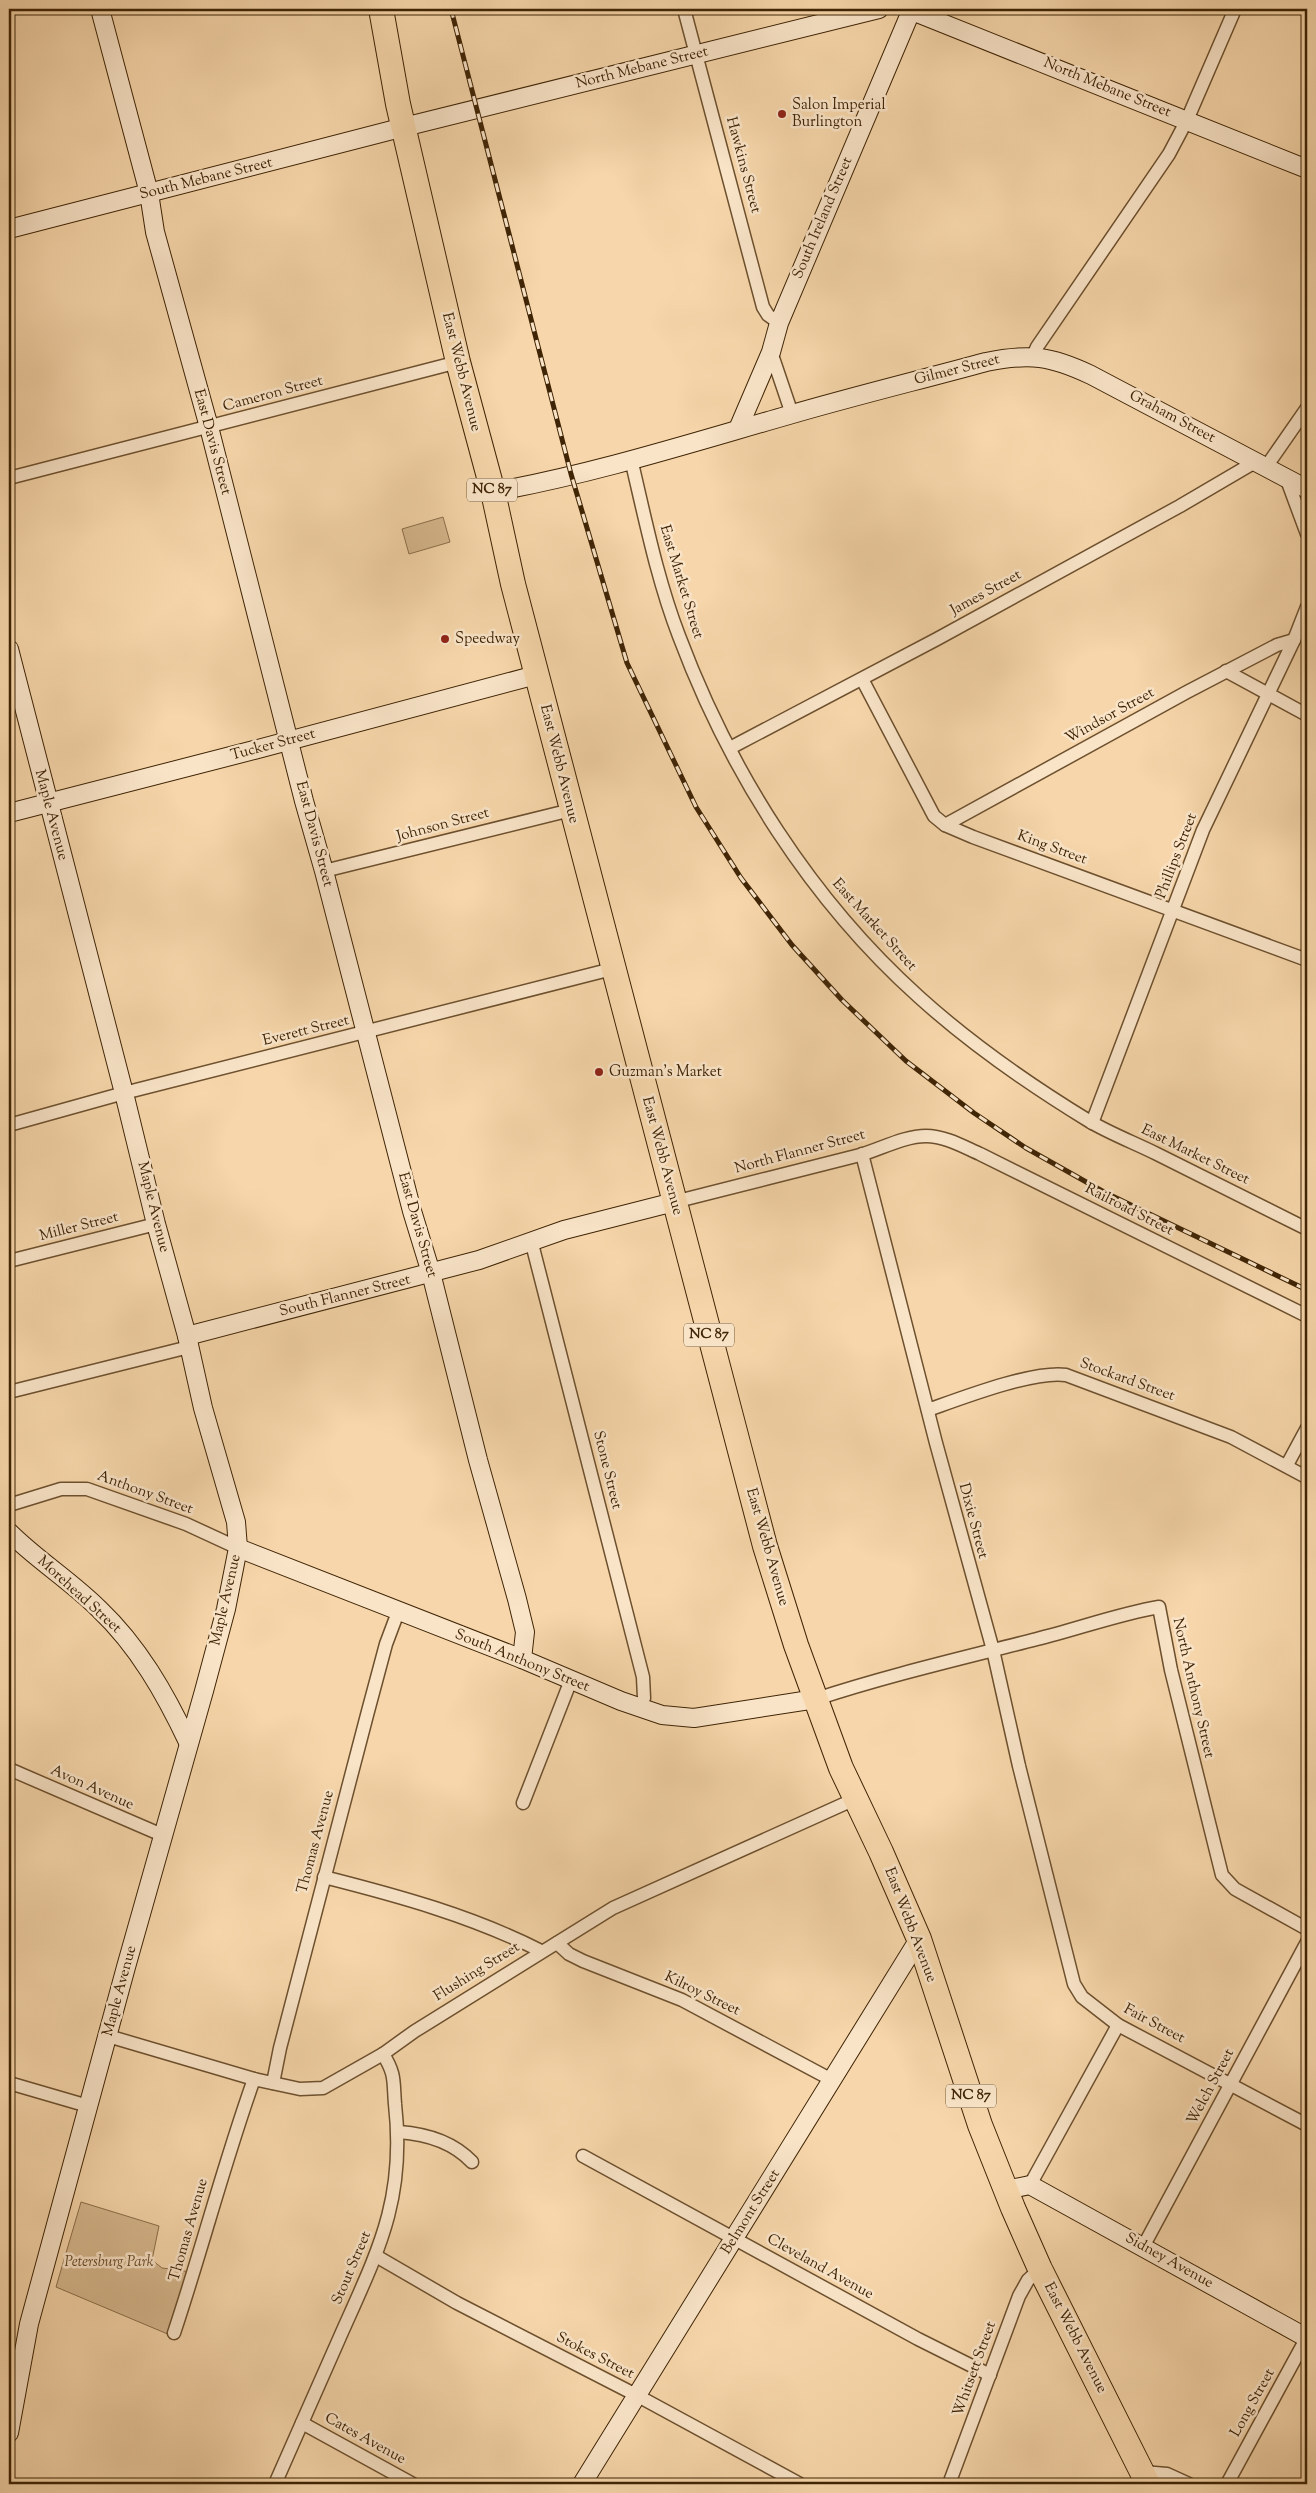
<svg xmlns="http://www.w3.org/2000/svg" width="1316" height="2493" font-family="'Sorts Mill Goudy',serif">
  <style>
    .green { fill: #d7b88e; stroke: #8b6e4a }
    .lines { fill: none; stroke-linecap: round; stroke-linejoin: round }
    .street-casing { stroke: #6d502e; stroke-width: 15 }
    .secondary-casing { stroke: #3f2405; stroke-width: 20 }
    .highway-casing { stroke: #3f2405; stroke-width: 26 }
    .street { stroke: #f9e4c8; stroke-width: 12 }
    .secondary { stroke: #f9e4c8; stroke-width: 18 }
    .highway { stroke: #f6d6aa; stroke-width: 24 }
    .rail-casing { stroke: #3f2405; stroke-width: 5 }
    .rail { stroke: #f9e4c8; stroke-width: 3; stroke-dasharray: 9; stroke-linecap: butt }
    .poi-dot { fill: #8f2418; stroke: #f9e4c8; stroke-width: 2 }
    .labels { text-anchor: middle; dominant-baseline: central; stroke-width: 5; stroke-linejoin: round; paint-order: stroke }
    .shield { fill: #f9e4c8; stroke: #775e40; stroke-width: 1 }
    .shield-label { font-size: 14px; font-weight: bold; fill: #3f2405 }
    .street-label { font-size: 15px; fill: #3f2405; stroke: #f9e4c8 }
    .poi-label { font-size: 15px; fill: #3f2405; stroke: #f9e4c8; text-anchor: start }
    .park-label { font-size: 15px; font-style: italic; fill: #654927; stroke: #f9e4c8 }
  </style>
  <rect width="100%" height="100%" fill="#f6d6aa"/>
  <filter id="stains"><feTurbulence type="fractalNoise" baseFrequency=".004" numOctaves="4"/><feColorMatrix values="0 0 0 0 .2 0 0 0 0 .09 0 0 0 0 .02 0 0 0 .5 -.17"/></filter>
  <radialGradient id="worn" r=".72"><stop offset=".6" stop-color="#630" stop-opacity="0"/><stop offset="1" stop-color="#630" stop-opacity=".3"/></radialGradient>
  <g class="green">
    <polygon points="443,517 450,542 409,554 402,529"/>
    <polygon points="81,2202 159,2226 152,2260 162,2268 191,2272 170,2335 56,2287"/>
  </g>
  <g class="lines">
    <g class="street-casing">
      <g id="street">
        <polyline points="684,9 763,307 768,315 779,323"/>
        <polyline points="771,352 792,414"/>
        <polyline points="1033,356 1037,347 1169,154 1187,120 1235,9"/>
        <path d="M631 459C645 518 657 579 679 636 730 772 811 900 919 997 971 1044 1030 1085 1089 1121 1111 1134 1135 1143 1157 1154 1207 1179 1257 1204 1307 1229"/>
        <polyline points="1266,467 1307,408"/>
        <polyline points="9,478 458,362"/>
        <polyline points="1287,480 1307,534"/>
        <polyline points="1226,671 1307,715"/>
        <polyline points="862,679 934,816 945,825 973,837 1307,960"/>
        <polyline points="730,748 937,639 1180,506 1255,462"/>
        <polyline points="945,825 1187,692 1277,645 1294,640"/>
        <polyline points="324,871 571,810"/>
        <polyline points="1092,1123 1203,830 1294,640 1307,607"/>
        <polyline points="9,1125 124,1093 612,969"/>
        <polyline points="862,1154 936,1443 993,1650 1019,1766 1074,1984 1082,1997 1118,2025 1307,2125"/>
        <path d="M674 1202C736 1186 798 1171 860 1155 881 1149 904 1136 926 1136 945 1136 964 1147 980 1154L1307 1316"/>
        <polyline points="531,1240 643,1677 644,1698 640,1708"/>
        <polyline points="9,1261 156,1224"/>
        <polyline points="9,1392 189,1347"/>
        <path d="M928 1410C959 1399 1034 1370 1066 1375L1231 1437 1306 1477"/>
        <polyline points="1287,1465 1307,1428"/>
        <polyline points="9,1505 61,1489 87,1489 186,1524 238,1548"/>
        <path d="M816 1699C889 1675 963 1658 1037 1639 1078 1629 1118 1614 1159 1607L1171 1670 1222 1875 1235 1889 1307 1929"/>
        <polyline points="9,1769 162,1835"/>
        <polyline points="523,1803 571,1680"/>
        <path d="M324 1877C399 1896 472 1916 541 1951"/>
        <polyline points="557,1943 569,1954 583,1961 682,2000 832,2080"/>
        <polyline points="108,2036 254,2079 300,2089 323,2088 383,2054 415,2031 613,1908 855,1799"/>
        <polyline points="9,2083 88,2106"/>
        <polyline points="273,2083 280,2048 367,1715 386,1644 398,1612"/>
        <path d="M399 2132C427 2134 453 2142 472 2162"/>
        <polyline points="583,2156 918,2339 990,2375"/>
        <polyline points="1030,2185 1118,2025"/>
        <polyline points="1143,2247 1307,1942"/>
        <polyline points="376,2256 457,2303 638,2396 800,2484"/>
        <path d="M174 2333C202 2249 224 2163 254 2079"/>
        <polyline points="302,2423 413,2484"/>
        <polyline points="1143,2472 1167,2474 1189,2484"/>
        <path d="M275 2484C296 2436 318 2387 339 2339 377 2253 406 2201 395 2104 393 2081 396 2075 383 2054"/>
        <polyline points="949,2484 1019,2296 1028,2280 1040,2269"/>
        <polyline points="1227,2484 1307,2337"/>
      </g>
    </g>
    <g class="secondary-casing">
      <g id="secondary">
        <polyline points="100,9 149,193 155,232 209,427 304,801 324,871 412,1211 431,1273 478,1460 517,1599 525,1632 522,1659"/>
        <polyline points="907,9 1307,169"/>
        <polyline points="9,229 404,127 879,9"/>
        <polyline points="738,429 771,352 779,323 912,9"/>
        <path d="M493 492C593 474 691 443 789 415 854 396 920 380 986 362 1030 353 1051 356 1091 375L1307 489"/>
        <polyline points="9,649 124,1093 156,1224 187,1336 203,1408 236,1522 238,1548 226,1609 204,1691 126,1967 29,2324 9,2433"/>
        <polyline points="9,813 254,750 536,675"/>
        <polyline points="187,1336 479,1260 564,1230 674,1202"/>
        <path d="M9 1532C37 1560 71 1581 99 1609 138 1646 165 1693 188 1742"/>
        <polyline points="238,1548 522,1659 621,1701 662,1715 694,1718 816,1699"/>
        <polyline points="1006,2190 1030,2185 1307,2338"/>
        <polyline points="582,2484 919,1939"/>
      </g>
    </g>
    <g class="highway-casing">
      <polyline id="highway" points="381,9 398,104 458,362 493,492 513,584 765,1546 796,1645 841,1768 881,1852 919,1939 980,2125 1013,2208 1040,2269 1148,2484"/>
    </g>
    <use href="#street" class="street"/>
    <use href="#secondary" class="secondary"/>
    <use href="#highway" class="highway"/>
    <g class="rail-casing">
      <polyline id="rail" points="451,9 571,474 627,663 696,807 741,878 792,945 842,1000 906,1061 974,1113 1026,1148 1104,1192 1307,1290"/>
    </g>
    <use href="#rail" class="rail"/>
  </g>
  <g class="poi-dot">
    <circle cx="782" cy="114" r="5"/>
    <circle cx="445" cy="639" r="5"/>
    <circle cx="599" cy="1072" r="5"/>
  </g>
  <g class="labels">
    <g class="shield">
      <rect x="467" y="478.5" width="50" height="23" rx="4"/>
      <rect x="684" y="1323.5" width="50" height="23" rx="4"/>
      <rect x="946" y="2084.5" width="50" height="23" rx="4"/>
    </g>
    <g class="shield-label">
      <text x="492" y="490">NC 87</text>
      <text x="709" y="1335">NC 87</text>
      <text x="971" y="2096">NC 87</text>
    </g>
    <g class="street-label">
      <text transform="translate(642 68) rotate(-14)">North Mebane Street</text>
      <text transform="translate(1107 88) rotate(22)">North Mebane Street</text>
      <text transform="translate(743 165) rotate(75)">Hawkins Street</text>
      <text transform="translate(206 179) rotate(-14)">South Mebane Street</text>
      <text transform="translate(823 218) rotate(-67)">South Ireland Street</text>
      <text transform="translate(957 370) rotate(-14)">Gilmer Street</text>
      <text transform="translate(461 372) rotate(76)">East Webb Avenue</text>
      <text transform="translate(273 394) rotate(-15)">Cameron Street</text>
      <text transform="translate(1172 417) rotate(28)">Graham Street</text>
      <text transform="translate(212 442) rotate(75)">East Davis Street</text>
      <text transform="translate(681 582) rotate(73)">East Market Street</text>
      <text transform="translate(986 593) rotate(-29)">James Street</text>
      <text transform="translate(1110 716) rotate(-29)">Windsor Street</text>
      <text transform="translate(273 745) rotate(-15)">Tucker Street</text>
      <text transform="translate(559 764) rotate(76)">East Webb Avenue</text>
      <text transform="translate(51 815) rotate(75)">Maple Avenue</text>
      <text transform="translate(443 825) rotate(-15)">Johnson Street</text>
      <text transform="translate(314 834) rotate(75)">East Davis Street</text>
      <text transform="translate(1052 848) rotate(20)">King Street</text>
      <text transform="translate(1177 856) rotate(-69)">Phillips Street</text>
      <text transform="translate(874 925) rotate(48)">East Market Street</text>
      <text transform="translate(306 1031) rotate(-14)">Everett Street</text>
      <text transform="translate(800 1152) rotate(-15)">North Flanner Street</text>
      <text transform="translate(1195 1155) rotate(26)">East Market Street</text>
      <text transform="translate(662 1156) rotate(75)">East Webb Avenue</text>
      <text transform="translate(153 1207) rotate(76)">Maple Avenue</text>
      <text transform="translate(1129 1210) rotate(27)">Railroad Street</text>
      <text transform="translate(417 1225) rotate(74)">East Davis Street</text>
      <text transform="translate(79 1227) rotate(-14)">Miller Street</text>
      <text transform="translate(345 1296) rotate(-14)">South Flanner Street</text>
      <text transform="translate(1127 1380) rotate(20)">Stockard Street</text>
      <text transform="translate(607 1470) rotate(76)">Stone Street</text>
      <text transform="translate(145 1493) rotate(20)">Anthony Street</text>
      <text transform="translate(973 1521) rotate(75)">Dixie Street</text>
      <text transform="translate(767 1547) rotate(74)">East Webb Avenue</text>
      <text transform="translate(79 1595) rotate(42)">Morehead Street</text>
      <text transform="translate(226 1600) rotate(-77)">Maple Avenue</text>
      <text transform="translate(522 1661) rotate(22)">South Anthony Street</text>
      <text transform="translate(1193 1688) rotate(77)">North Anthony Street</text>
      <text transform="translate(92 1788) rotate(24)">Avon Avenue</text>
      <text transform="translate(316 1842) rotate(-75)">Thomas Avenue</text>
      <text transform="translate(910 1925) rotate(69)">East Webb Avenue</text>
      <text transform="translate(477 1972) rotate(-32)">Flushing Street</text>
      <text transform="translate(120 1991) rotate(-75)">Maple Avenue</text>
      <text transform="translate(702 1994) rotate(26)">Kilroy Street</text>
      <text transform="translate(1154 2024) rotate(28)">Fair Street</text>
      <text transform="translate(1211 2087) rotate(-62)">Welch Street</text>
      <text transform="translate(751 2212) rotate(-58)">Belmont Street</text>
      <text transform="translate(189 2230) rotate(-74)">Thomas Avenue</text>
      <text transform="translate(1169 2261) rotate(29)">Sidney Avenue</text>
      <text transform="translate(820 2267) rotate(29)">Cleveland Avenue</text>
      <text transform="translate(352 2268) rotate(-67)">Stout Street</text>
      <text transform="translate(1075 2338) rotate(63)">East Webb Avenue</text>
      <text transform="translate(595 2356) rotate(27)">Stokes Street</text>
      <text transform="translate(975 2369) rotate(-70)">Whitsett Street</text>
      <text transform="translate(1253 2403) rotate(-61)">Long Street</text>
      <text transform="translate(365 2439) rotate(29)">Cates Avenue</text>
    </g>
    <g class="poi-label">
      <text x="792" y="105">Salon Imperial<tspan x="792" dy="17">Burlington</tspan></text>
      <text x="455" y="639">Speedway</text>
      <text x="609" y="1072">Guzman's Market</text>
    </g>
    <g class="park-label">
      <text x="109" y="2262">Petersburg Park</text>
    </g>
  </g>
  <rect width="1316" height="2493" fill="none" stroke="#f6d6aa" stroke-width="30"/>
  <rect x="10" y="10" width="1296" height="2473" fill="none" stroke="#3f2405" stroke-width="2.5"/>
  <rect x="15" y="15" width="1286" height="2463" fill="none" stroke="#3f2405"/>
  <rect width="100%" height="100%" filter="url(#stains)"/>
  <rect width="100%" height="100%" fill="url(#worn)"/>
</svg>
